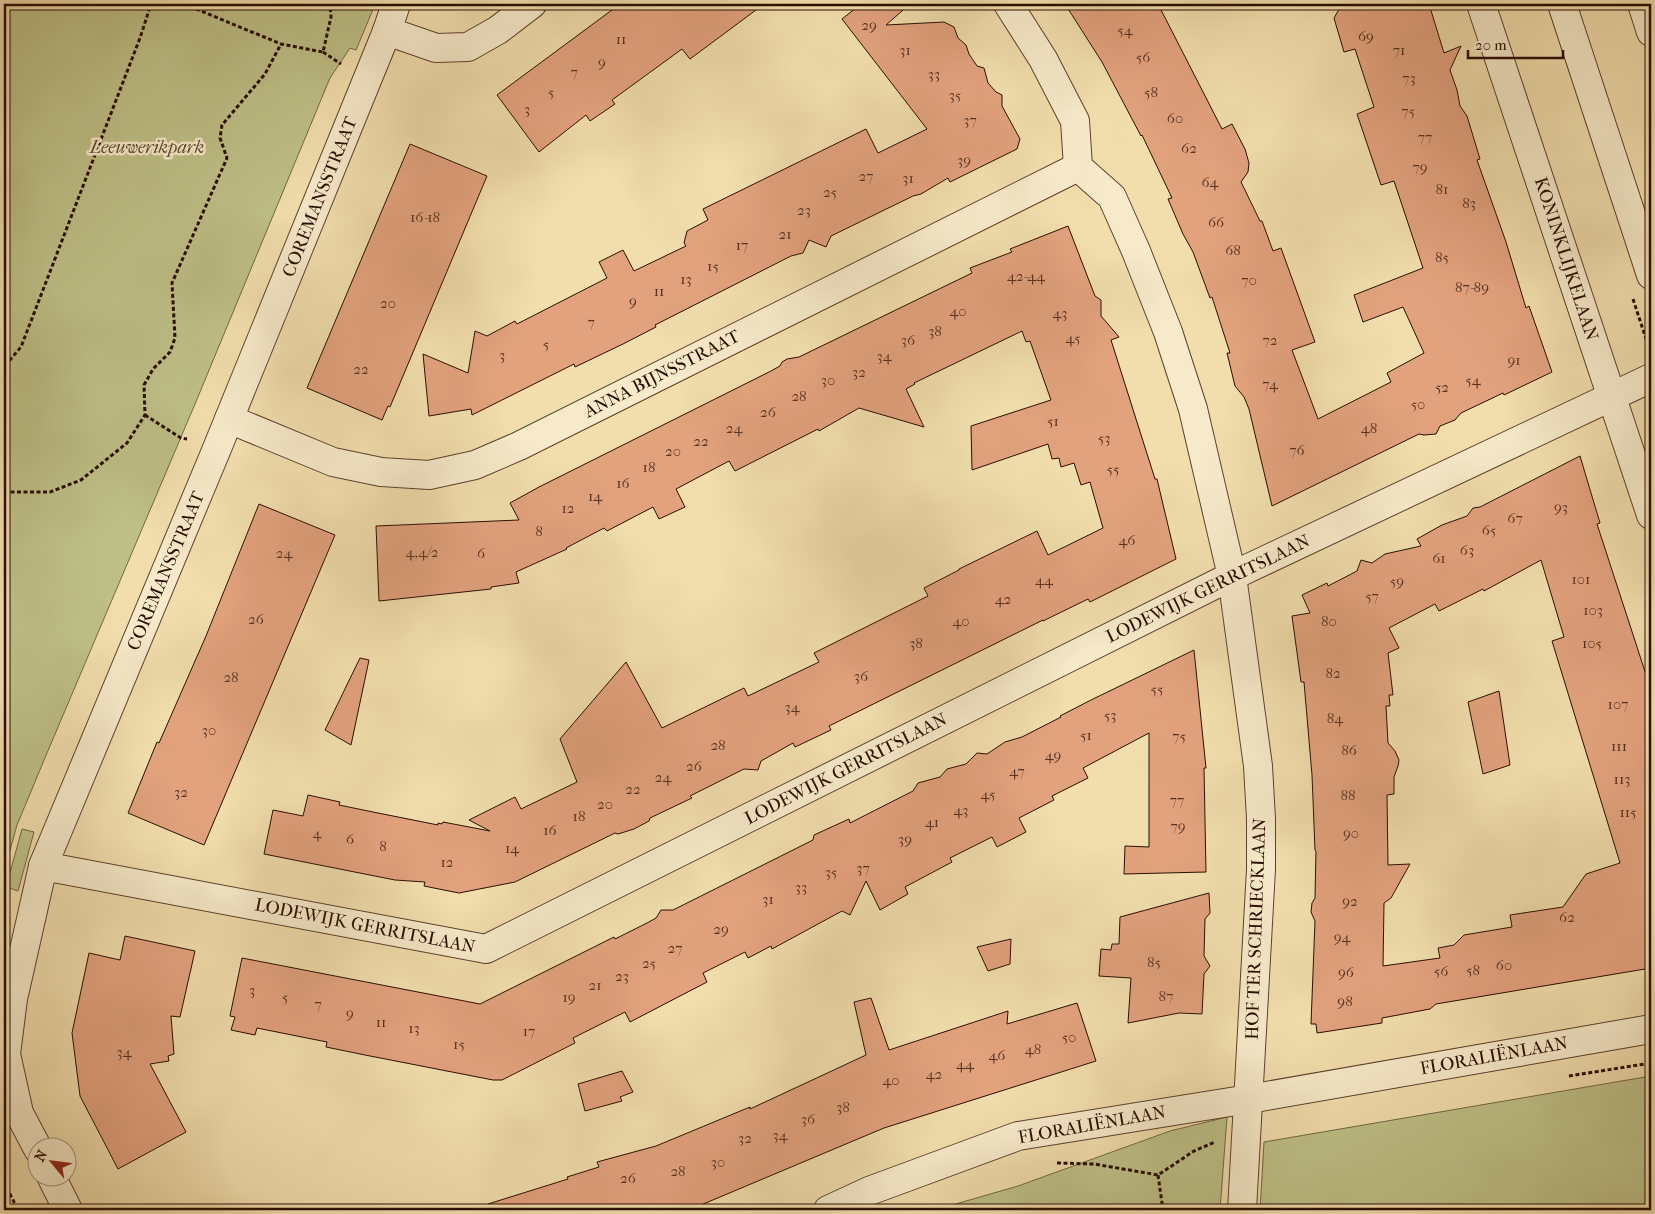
<svg xmlns="http://www.w3.org/2000/svg" width="1655" height="1214" font-family="'IM FELL French Canon',serif">
  <style>
    .green { fill: #bec087; stroke: #746644 }
    .building { fill: #e2a27e; stroke: #2a0d02; fill-rule: evenodd }
    .lines { fill: none; stroke-linecap: round; stroke-linejoin: round }
    .minor-casing { stroke: #5c412d; stroke-width: 30 }
    .path { stroke: #2a0d02; stroke-width: 3; stroke-dasharray: 4 2.5; stroke-linecap: butt }
    .minor { stroke: #f7eaca; stroke-width: 28 }
    .labels { text-anchor: middle; dominant-baseline: central; stroke-width: 5; stroke-linejoin: round; paint-order: stroke }
    .number-label { font-size: 15px; fill: #583221 }
    .park-label { font-size: 18px; font-style: italic; fill: #5e4c31; stroke: #f7eaca }
    .street-label { font-size: 18px; fill: #2a0d02; stroke: #f7eaca }
  </style>
  <rect width="100%" height="100%" fill="#f2dead"/>
  <filter id="stains"><feTurbulence type="fractalNoise" baseFrequency=".004" numOctaves="4"/><feColorMatrix values="0 0 0 0 .2 0 0 0 0 .09 0 0 0 0 .02 0 0 0 .5 -.17"/></filter>
  <radialGradient id="worn" r=".72"><stop offset=".6" stop-color="#630" stop-opacity="0"/><stop offset="1" stop-color="#630" stop-opacity=".3"/></radialGradient>
  <g class="green">
    <polygon points="4,4 374,4 374,7 356,50 350,48 330,78 195,404 47,753 17,825 4,872"/>
    <polygon points="22,829 34,832 18,891 6,887"/>
    <polygon points="1651,1076 1651,1210 1260,1210 1264,1142"/>
    <polygon points="1227,1117 1220,1210 935,1210 1018,1186 1170,1131"/>
  </g>
  <g class="building">
    <polygon points="620,4 764,4 690,59 682,49 612,100 615,104 590,121 586,115 539,152 497,95"/>
    <polygon points="861,4 910,4 886,25 944,22 954,27 958,38 966,45 969,54 977,66 984,68 988,83 996,92 1002,95 1002,106 1020,139 1017,149 950,182 948,178 921,194 913,196 831,236 826,247 809,240 803,253 791,256 655,325 656,327 623,344 575,367 574,364 472,415 471,409 429,416 423,354 468,373 475,331 487,336 515,321 517,324 607,278 599,262 623,250 634,271 686,246 684,243 687,231 708,220 703,209 866,129 878,153 927,129 842,19"/>
    <polygon points="1065,4 1158,4 1222,129 1232,124 1245,149 1249,163 1248,172 1241,182 1260,221 1262,221 1273,251 1281,248 1315,342 1292,350 1318,419 1391,382 1387,373 1424,353 1403,307 1363,322 1354,295 1423,268 1394,181 1381,185 1357,114 1374,107 1355,49 1344,52 1334,18 1342,4 1429,4 1444,53 1461,46 1450,70 1457,90 1460,106 1467,116 1480,159 1477,160 1506,242 1526,308 1529,306 1552,372 1504,395 1503,393 1461,413 1455,420 1440,426 1436,434 1424,435 1419,434 1272,506 1249,409 1244,397 1235,386 1227,353 1230,353 1212,297 1210,298 1193,252 1183,234 1168,199 1172,198 1142,135 1141,136 1102,62"/>
    <polygon points="410,144 487,176 390,407 388,406 382,420 307,388"/>
    <polygon points="1068,226 1095,296 1101,300 1101,316 1119,337 1111,340 1155,479 1157,479 1176,559 1090,602 1088,599 1043,621 1043,620 829,726 831,730 795,747 793,743 761,761 758,770 744,769 690,796 692,798 650,818 649,821 634,829 618,834 615,833 515,882 459,893 424,886 425,882 395,880 264,854 273,810 303,816 308,795 340,802 339,805 373,812 438,825 438,823 442,824 443,822 490,831 469,820 515,797 521,809 577,782 560,739 626,662 662,728 744,688 748,696 819,662 814,653 928,596 924,588 959,570 959,569 1037,531 1048,555 1103,528 1090,482 1081,485 1074,463 1061,467 1059,458 1052,459 1048,444 972,470 971,426 1051,400 1030,341 1026,342 1022,331 914,383 915,384 906,389 924,427 859,408 819,431 818,429 735,471 729,461 676,489 685,507 659,519 653,507 607,531 604,528 566,548 567,549 516,572 519,583 491,587 491,589 379,601 376,526 519,520 510,503 539,487 769,372 780,366 782,362 787,359 799,357 972,273 970,268 1012,252 1010,249"/>
    <path d="M1580 456 1600 523 1597 524 1651 690V968L1436 1004 1430 1009 1382 1018V1023L1317 1033 1316 1024H1311L1315 921 1311 912 1312 903 1315 898 1316 851 1315 850 1312 775 1304 682H1301L1292 616 1310 613 1302 595 1327 583 1328 586 1357 571 1361 560 1372 563 1385 554 1421 546 1417 539 1442 525 1467 516 1473 508 1480 507ZM1541 560 1564 637 1552 641 1620 863 1586 874 1563 907 1510 915 1512 927 1464 935 1454 945 1438 948 1440 958 1383 966 1384 903 1391 898 1410 864 1388 865 1387 795 1394 794V777L1398 766 1399 760 1395 751 1388 743 1386 706H1390L1389 695H1393L1388 653 1399 648 1389 628 1435 604 1439 611 1483 589 1484 591Z"/>
    <polygon points="259,504 335,535 204,845 128,813 157,742 159,743 206,636"/>
    <polygon points="1194,650 1206,768 1204,768 1206,872 1124,874 1125,846 1149,847 1149,733 1083,768 1088,778 1052,796 1054,800 1019,818 1026,832 997,847 992,837 950,858 952,862 905,887 908,894 880,910 866,881 850,915 842,911 772,949 771,946 748,958 745,952 703,973 707,982 630,1022 625,1012 573,1038 575,1043 502,1080 493,1080 365,1055 326,1047 327,1042 257,1028 255,1035 231,1030 235,1017 230,1016 242,958 480,1004 614,937 615,939 647,923 656,918 661,910 673,910 813,840 814,835 849,819 850,823 913,791 918,783 940,777 947,769 966,764 977,753 987,754 1005,742 1022,737 1061,717 1060,716 1091,700"/>
    <polygon points="360,658 369,660 351,745 325,730"/>
    <polygon points="1499,691 1510,765 1483,774 1468,702"/>
    <polygon points="1209,893 1210,913 1205,919 1204,956 1210,966 1204,974 1202,1014 1179,1013 1128,1023 1131,978 1099,976 1101,949 1111,950 1112,944 1119,944 1120,917"/>
    <polygon points="125,936 195,951 180,1017 171,1016 174,1054 168,1056 169,1061 150,1064 186,1132 118,1169 80,1096 72,1033 89,953 120,960"/>
    <polygon points="1011,939 1010,964 988,971 977,947"/>
    <polygon points="871,998 889,1050 1008,1011 1007,1024 1077,1003 1096,1061 884,1128 689,1210 489,1210 488,1204 568,1179 567,1177 599,1167 597,1162 656,1146 750,1107 750,1109 866,1055 854,1002"/>
    <polygon points="622,1071 633,1092 620,1097 622,1101 585,1111 578,1084"/>
  </g>
  <g class="lines">
    <g class="minor-casing">
      <g id="minor">
        <polyline points="1008,4 1043,59 1075,121 1078,167 1112,197 1136,251 1168,332 1193,409 1232,576 1258,766 1261,819 1261,869 1242,1210"/>
        <polyline points="1481,4 1651,515"/>
        <polyline points="1562,4 1651,275"/>
        <polyline points="1642,4 1651,32"/>
        <polyline points="387,31 436,48 468,47 498,30 532,4"/>
        <polyline points="229,419 333,462 381,472 429,475 475,465 519,446 1078,167"/>
        <polyline points="43,866 486,949 1232,576 1651,378"/>
        <polyline points="38,1149 19,1113 6,1054 13,999 43,866 218,446 387,31 396,4"/>
        <polyline points="51,1176 68,1210"/>
        <polyline points="828,1210 869,1191 1018,1136 1249,1099 1651,1029"/>
      </g>
    </g>
    <g class="path">
      <polyline points="184,4 281,44 323,52 331,17 330,4"/>
      <polyline points="323,52 341,64"/>
      <polyline points="1633,299 1649,348"/>
      <polyline points="4,364 9,361 21,347 140,38 151,4"/>
      <polyline points="145,415 181,438 187,439"/>
      <polyline points="4,492 50,492 81,480 127,443 145,415 144,385 153,369 170,352 175,338 172,283 227,158 220,138 222,125 265,74 281,44"/>
      <polyline points="1569,1076 1651,1063"/>
      <polyline points="1057,1163 1094,1164 1158,1175 1194,1151 1215,1142"/>
      <polyline points="1158,1175 1163,1210"/>
      <polyline points="4,1182 18,1210"/>
    </g>
    <use href="#minor" class="minor"/>
  </g>
  <g class="labels">
    <g class="number-label">
      <text x="869" y="25">29</text>
      <text x="1125" y="30">54</text>
      <text x="1366" y="36">69</text>
      <text x="621" y="39">11</text>
      <text x="905" y="50">31</text>
      <text x="1399" y="50">71</text>
      <text x="1143" y="57">56</text>
      <text x="602" y="62">9</text>
      <text x="574" y="72">7</text>
      <text x="934" y="74">33</text>
      <text x="1409" y="78">73</text>
      <text x="551" y="92">5</text>
      <text x="1151" y="92">58</text>
      <text x="955" y="95">35</text>
      <text x="527" y="109">3</text>
      <text x="1408" y="111">75</text>
      <text x="1175" y="118">60</text>
      <text x="970" y="120">37</text>
      <text x="1425" y="137">77</text>
      <text x="1189" y="148">62</text>
      <text x="964" y="160">39</text>
      <text x="1420" y="167">79</text>
      <text x="866" y="176">27</text>
      <text x="908" y="178">31</text>
      <text x="1210" y="182">64</text>
      <text x="1442" y="189">81</text>
      <text x="830" y="192">25</text>
      <text x="1469" y="203">83</text>
      <text x="804" y="210">23</text>
      <text x="425" y="217">16-18</text>
      <text x="1216" y="222">66</text>
      <text x="785" y="234">21</text>
      <text x="742" y="245">17</text>
      <text x="1233" y="250">68</text>
      <text x="1442" y="257">85</text>
      <text x="713" y="266">15</text>
      <text x="1026" y="276">42-44</text>
      <text x="686" y="279">13</text>
      <text x="1249" y="280">70</text>
      <text x="1472" y="287">87-89</text>
      <text x="659" y="291">11</text>
      <text x="633" y="301">9</text>
      <text x="388" y="303">20</text>
      <text x="958" y="311">40</text>
      <text x="1060" y="313">43</text>
      <text x="591" y="322">7</text>
      <text x="935" y="331">38</text>
      <text x="1073" y="338">45</text>
      <text x="908" y="340">36</text>
      <text x="1270" y="340">72</text>
      <text x="546" y="344">5</text>
      <text x="502" y="355">3</text>
      <text x="884" y="356">34</text>
      <text x="1514" y="360">91</text>
      <text x="361" y="369">22</text>
      <text x="859" y="372">32</text>
      <text x="828" y="380">30</text>
      <text x="1473" y="380">54</text>
      <text x="1270" y="384">74</text>
      <text x="1442" y="387">52</text>
      <text x="799" y="396">28</text>
      <text x="1418" y="404">50</text>
      <text x="768" y="412">26</text>
      <text x="1053" y="421">51</text>
      <text x="734" y="428">24</text>
      <text x="1369" y="428">48</text>
      <text x="1104" y="438">53</text>
      <text x="701" y="441">22</text>
      <text x="1297" y="450">76</text>
      <text x="673" y="451">20</text>
      <text x="649" y="467">18</text>
      <text x="1113" y="469">55</text>
      <text x="623" y="483">16</text>
      <text x="595" y="496">14</text>
      <text x="1561" y="507">93</text>
      <text x="568" y="508">12</text>
      <text x="1515" y="518">67</text>
      <text x="1489" y="530">65</text>
      <text x="539" y="531">8</text>
      <text x="1127" y="540">46</text>
      <text x="1467" y="550">63</text>
      <text x="422" y="552">4,4/2</text>
      <text x="284" y="553">24</text>
      <text x="481" y="553">6</text>
      <text x="1439" y="558">61</text>
      <text x="1581" y="579">101</text>
      <text x="1044" y="580">44</text>
      <text x="1397" y="581">59</text>
      <text x="1372" y="596">57</text>
      <text x="1003" y="599">42</text>
      <text x="1593" y="610">103</text>
      <text x="256" y="619">26</text>
      <text x="961" y="621">40</text>
      <text x="1329" y="621">80</text>
      <text x="916" y="643">38</text>
      <text x="1592" y="643">105</text>
      <text x="1333" y="673">82</text>
      <text x="861" y="676">36</text>
      <text x="231" y="677">28</text>
      <text x="1157" y="689">55</text>
      <text x="1618" y="704">107</text>
      <text x="792" y="707">34</text>
      <text x="1110" y="715">53</text>
      <text x="1335" y="718">84</text>
      <text x="209" y="730">30</text>
      <text x="1086" y="735">51</text>
      <text x="1179" y="736">75</text>
      <text x="718" y="745">28</text>
      <text x="1619" y="746">111</text>
      <text x="1349" y="750">86</text>
      <text x="1053" y="755">49</text>
      <text x="694" y="766">26</text>
      <text x="1017" y="771">47</text>
      <text x="663" y="777">24</text>
      <text x="1622" y="779">113</text>
      <text x="633" y="789">22</text>
      <text x="181" y="792">32</text>
      <text x="988" y="794">45</text>
      <text x="1348" y="795">88</text>
      <text x="1177" y="800">77</text>
      <text x="605" y="804">20</text>
      <text x="961" y="810">43</text>
      <text x="1628" y="812">115</text>
      <text x="579" y="816">18</text>
      <text x="932" y="822">41</text>
      <text x="1178" y="826">79</text>
      <text x="550" y="830">16</text>
      <text x="317" y="833">4</text>
      <text x="1351" y="833">90</text>
      <text x="350" y="839">6</text>
      <text x="905" y="839">39</text>
      <text x="383" y="846">8</text>
      <text x="512" y="848">14</text>
      <text x="447" y="862">12</text>
      <text x="863" y="868">37</text>
      <text x="831" y="872">35</text>
      <text x="801" y="887">33</text>
      <text x="768" y="899">31</text>
      <text x="1350" y="901">92</text>
      <text x="1567" y="917">62</text>
      <text x="721" y="929">29</text>
      <text x="1342" y="937">94</text>
      <text x="675" y="948">27</text>
      <text x="1154" y="962">85</text>
      <text x="649" y="963">25</text>
      <text x="1504" y="965">60</text>
      <text x="1473" y="970">58</text>
      <text x="1441" y="971">56</text>
      <text x="1346" y="972">96</text>
      <text x="622" y="976">23</text>
      <text x="595" y="985">21</text>
      <text x="252" y="990">3</text>
      <text x="1166" y="996">87</text>
      <text x="285" y="997">5</text>
      <text x="569" y="997">19</text>
      <text x="1345" y="1001">98</text>
      <text x="318" y="1004">7</text>
      <text x="350" y="1013">9</text>
      <text x="381" y="1022">11</text>
      <text x="414" y="1028">13</text>
      <text x="529" y="1031">17</text>
      <text x="1069" y="1037">50</text>
      <text x="459" y="1044">15</text>
      <text x="1033" y="1049">48</text>
      <text x="124" y="1052">34</text>
      <text x="997" y="1055">46</text>
      <text x="965" y="1064">44</text>
      <text x="934" y="1074">42</text>
      <text x="891" y="1080">40</text>
      <text x="843" y="1107">38</text>
      <text x="808" y="1119">36</text>
      <text x="780" y="1135">34</text>
      <text x="745" y="1138">32</text>
      <text x="718" y="1162">30</text>
      <text x="678" y="1171">28</text>
      <text x="628" y="1178">26</text>
    </g>
    <g class="park-label">
      <text x="147" y="147">Leeuwerikpark</text>
    </g>
    <g class="street-label">
      <text transform="translate(320 197) rotate(-68)">COREMANSSTRAAT</text>
      <text transform="translate(1566 259) rotate(72)">KONINKLIJKELAAN</text>
      <text transform="translate(662 374) rotate(-27)">ANNA BIJNSSTRAAT</text>
      <text transform="translate(166 571) rotate(-67)">COREMANSSTRAAT</text>
      <text transform="translate(1208 589) rotate(-26)">LODEWIJK GERRITSLAAN</text>
      <text transform="translate(846 769) rotate(-27)">LODEWIJK GERRITSLAAN</text>
      <text transform="translate(365 926) rotate(11)">LODEWIJK GERRITSLAAN</text>
      <text transform="translate(1256 929) rotate(-88)">HOF TER SCHRIECKLAAN</text>
      <text transform="translate(1494 1056) rotate(-10)">FLORALIËNLAAN</text>
      <text transform="translate(1092 1125) rotate(-10)">FLORALIËNLAAN</text>
    </g>
  </g>
  <rect width="1655" height="1214" fill="none" stroke="#f2dead" stroke-width="20"/>
  <rect x="5" y="5" width="1645" height="1204" fill="none" stroke="#2a0d02" stroke-width="2.5"/>
  <rect x="10" y="10" width="1635" height="1194" fill="none" stroke="#2a0d02"/>
  <g transform="translate(52 1162) rotate(299)"><circle r="24" fill="#f7eaca" stroke="#a5927a"/>
  <path d="M0-4L9 19L0 12L-9 19Z" fill="#8f2418"/>
  <text y="-8" font-size="14" font-weight="bold" text-anchor="middle" fill="#2a0d02">N</text>
  </g>
  <path d="M1468 50v8h95v-8" fill="none" stroke="#2a0d02" stroke-width="2.5"/>
  <text x="1475" y="50" font-size="15" fill="#2a0d02" stroke="#f7eaca" stroke-width="4" paint-order="stroke">20 m</text>
  <rect width="100%" height="100%" filter="url(#stains)"/>
  <rect width="100%" height="100%" fill="url(#worn)"/>
</svg>
